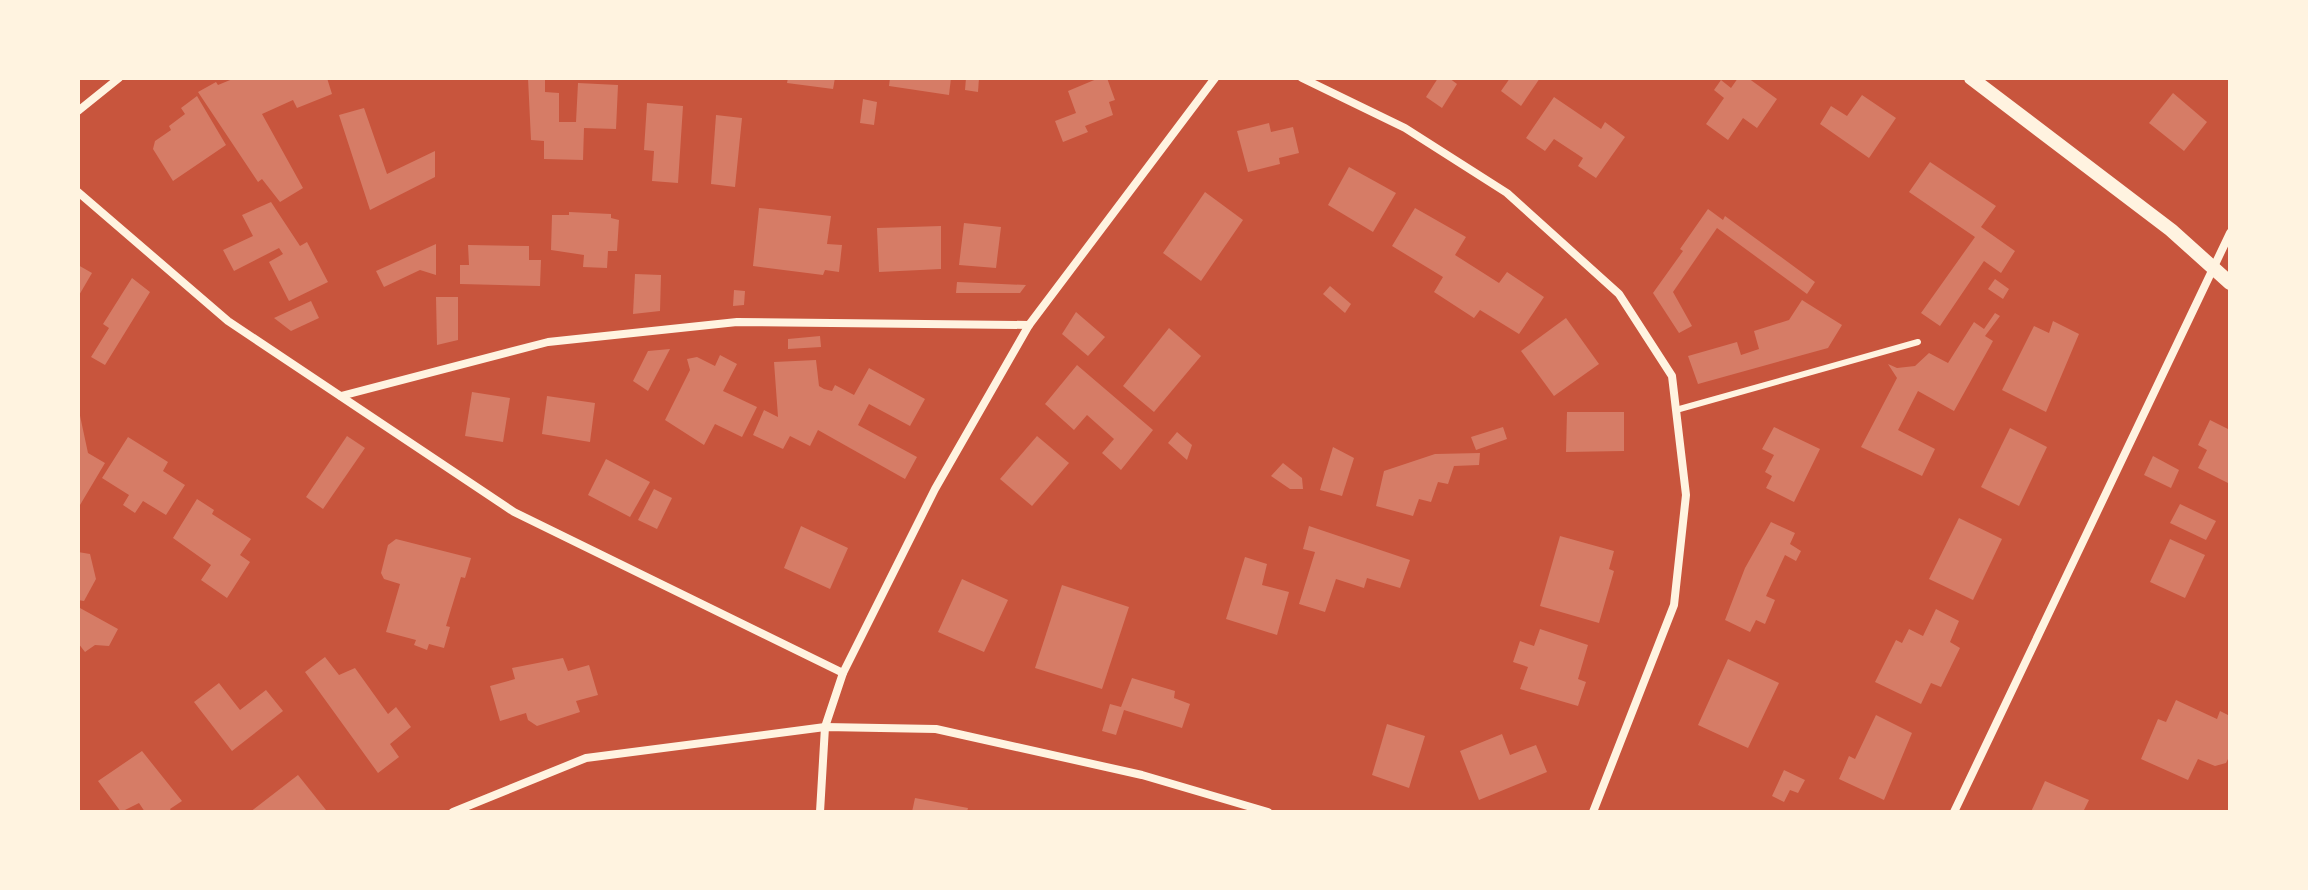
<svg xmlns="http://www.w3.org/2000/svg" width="2308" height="890" font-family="'PT Serif',serif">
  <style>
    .building { fill: #d67c66 }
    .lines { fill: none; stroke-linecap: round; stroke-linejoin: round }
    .service { stroke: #fff3e0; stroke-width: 6 }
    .minor { stroke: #fff3e0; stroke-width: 8 }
    .tertiary { stroke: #fff3e0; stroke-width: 14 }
  </style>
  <rect width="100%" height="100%" fill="#c8553d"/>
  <g class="building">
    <polygon points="235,78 327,78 332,94 297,108 293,100 262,114 303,188 280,202 262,179 258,182 198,92 216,82 218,85"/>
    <polygon points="528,78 545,78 545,92 559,93 559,122 576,122 578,83 618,85 616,129 584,128 583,160 544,159 544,141 531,140"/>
    <polygon points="788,78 835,78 833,89 787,83"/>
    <polygon points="890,78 951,78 949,95 889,86"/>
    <polygon points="966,78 979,78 978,92 965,90"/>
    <polygon points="1099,78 1107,78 1115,100 1109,102 1113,115 1085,126 1088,132 1063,142 1055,121 1076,113 1068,91"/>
    <polygon points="1438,78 1449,78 1457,84 1442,108 1426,97"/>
    <polygon points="1510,78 1540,78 1521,106 1501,91"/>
    <polygon points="1738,78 1748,78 1777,99 1757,128 1743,118 1728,140 1706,124 1724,98 1714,90 1721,80 1731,88"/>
    <polygon points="2173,93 2207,122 2184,151 2149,123"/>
    <polygon points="1862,95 1896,118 1869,158 1820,124 1831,106 1847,116"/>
    <polygon points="197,96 226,145 173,181 153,149 155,141 171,130 169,126 185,114 181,108"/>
    <polygon points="1554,97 1601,129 1605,122 1625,137 1596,178 1578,166 1583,158 1554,139 1545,151 1526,138"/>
    <polygon points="863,99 877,102 874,125 860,123"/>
    <polygon points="647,103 683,106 678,183 652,181 654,151 644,150"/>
    <polygon points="364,108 387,174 435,151 435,177 370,210 339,115"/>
    <polygon points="716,115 742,118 735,187 711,184"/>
    <polygon points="1269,123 1271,132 1293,127 1299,153 1279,158 1280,164 1248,172 1237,131"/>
    <polygon points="1930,162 1996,206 1981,227 2015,251 2001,273 1984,261 1940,326 1921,313 1975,237 1909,192"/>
    <polygon points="1349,167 1396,193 1373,232 1328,205"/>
    <polygon points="1205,192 1243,220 1201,281 1163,253"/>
    <polygon points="271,202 300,246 307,242 328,282 289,301 269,262 283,254 279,248 234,271 223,250 253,236 242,215"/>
    <polygon points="759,208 831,216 827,244 842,245 839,272 825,270 823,275 753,266"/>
    <polygon points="1415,208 1466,237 1455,255 1499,283 1507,272 1544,297 1519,334 1480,310 1474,318 1434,292 1443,277 1392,246"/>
    <polygon points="1708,209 1723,220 1725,216 1815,282 1807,294 1717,228 1673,292 1692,326 1679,333 1653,293 1683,251 1680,249"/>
    <polygon points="569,212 611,214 611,218 619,220 617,251 608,251 607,268 583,267 584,255 551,250 552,215 569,215"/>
    <polygon points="964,223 1001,227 996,268 959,265"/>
    <polygon points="941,226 941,269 879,272 877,228"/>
    <polygon points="436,244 436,275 420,270 384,287 376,271"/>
    <polygon points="468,245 529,246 529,260 541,260 540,286 460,284 460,265 469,265"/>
    <polygon points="78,265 92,273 78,297"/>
    <polygon points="635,274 661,275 660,311 633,314"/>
    <polygon points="132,278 150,292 105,365 91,357 109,328 103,324"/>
    <polygon points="1995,279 2009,289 2003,299 1988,289"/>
    <polygon points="957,282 1026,285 1020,293 956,293"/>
    <polygon points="1330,286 1351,304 1345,313 1323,294"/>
    <polygon points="734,290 745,291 744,305 733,306"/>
    <polygon points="436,297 458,297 458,340 437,345"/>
    <polygon points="1802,300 1842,325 1828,348 1698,384 1688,356 1737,342 1741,355 1759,349 1754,331 1789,320"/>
    <polygon points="311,301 319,318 291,331 274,318"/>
    <polygon points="1076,312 1105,337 1088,356 1062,334"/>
    <polygon points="1995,313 2000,316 1985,336 1993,341 1954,411 1918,391 1898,430 1935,449 1922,476 1861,447 1897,378 1888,364 1897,368 1915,366 1929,353 1948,363 1974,322 1984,329"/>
    <polygon points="1566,318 1599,364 1554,396 1521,351"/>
    <polygon points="2053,321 2079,334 2046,412 2002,390 2034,326 2049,333"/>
    <polygon points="1169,328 1201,356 1154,412 1123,386"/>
    <polygon points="820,336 821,347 788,349 788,339"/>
    <polygon points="670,349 648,391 633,381 648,351"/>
    <polygon points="720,355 737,364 723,391 757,407 742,437 715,424 704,445 665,420 690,370 687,359 697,357 715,366"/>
    <polygon points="816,360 819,386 824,389 832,391 835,385 854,395 869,368 925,399 910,426 869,404 858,425 917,457 905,479 818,430 810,446 790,436 783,449 753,435 764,410 778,417 774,362"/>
    <polygon points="1077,365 1153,430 1121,470 1102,453 1114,439 1087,415 1074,430 1045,404"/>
    <polygon points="472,392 510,398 503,442 465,436"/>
    <polygon points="547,396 595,403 590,442 542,434"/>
    <polygon points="79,411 88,453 105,463 80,505"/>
    <polygon points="1567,412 1624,412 1624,451 1566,452"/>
    <polygon points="2210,420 2230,430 2230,484 2198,468 2207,450 2198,445"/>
    <polygon points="1503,427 1507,439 1476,450 1471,437"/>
    <polygon points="1774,427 1820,449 1794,502 1766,488 1772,476 1765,472 1774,455 1762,449"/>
    <polygon points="2010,428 2047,447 2019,506 1981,487"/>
    <polygon points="1177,432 1192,445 1187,460 1168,443"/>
    <polygon points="347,436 365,448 323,509 306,497"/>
    <polygon points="1037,436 1069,463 1032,506 1000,479"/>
    <polygon points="128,437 168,462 163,471 185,485 166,515 143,501 135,513 123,505 129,495 102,478"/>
    <polygon points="1333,447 1354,458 1342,496 1320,490"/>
    <polygon points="1480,453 1479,465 1454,466 1448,484 1438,482 1431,502 1419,499 1413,516 1376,506 1384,471 1435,454"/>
    <polygon points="2153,456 2179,470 2171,488 2144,475"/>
    <polygon points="606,459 650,482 630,517 588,495"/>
    <polygon points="1283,463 1302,478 1303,489 1290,489 1271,476"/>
    <polygon points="654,489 672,498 657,529 638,520"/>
    <polygon points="197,499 214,510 212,514 251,539 240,555 250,562 227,598 201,580 211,565 173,538"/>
    <polygon points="2180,504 2216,521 2206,540 2170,523"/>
    <polygon points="1959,518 2002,539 1973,600 1929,579"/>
    <polygon points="1771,522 1795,533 1790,544 1801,551 1796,561 1785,555 1766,596 1775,600 1765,624 1756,620 1750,632 1725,620 1745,568"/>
    <polygon points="801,526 848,548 830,589 784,568"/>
    <polygon points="1309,526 1410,560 1400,588 1367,578 1364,588 1336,579 1325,612 1299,604 1315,552 1303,549"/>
    <polygon points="1560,536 1614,551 1609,569 1614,571 1599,623 1540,606"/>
    <polygon points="396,539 471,558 465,578 461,577 446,626 450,627 444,648 429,644 427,650 414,645 416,640 386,632 400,584 384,579 381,573 388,545"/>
    <polygon points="2170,539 2205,555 2185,598 2150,582"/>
    <polygon points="78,552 90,554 96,579 84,601 78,600"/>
    <polygon points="1245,557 1267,564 1262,585 1289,592 1277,635 1226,619"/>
    <polygon points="962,579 1008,600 984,652 938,632"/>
    <polygon points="1062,585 1129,607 1102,689 1035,668"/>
    <polygon points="80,608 118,629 109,646 95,645 85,652 78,643"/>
    <polygon points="1936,609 1959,621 1950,642 1960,648 1941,687 1931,683 1921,704 1875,682 1896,640 1902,643 1909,629 1923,636"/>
    <polygon points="1540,629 1588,645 1578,679 1586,682 1578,706 1520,689 1528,667 1513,662 1520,641 1534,646"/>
    <polygon points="325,657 339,675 355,668 388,714 396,707 411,727 390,744 399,757 378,773 305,672"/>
    <polygon points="563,658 568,671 589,665 598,695 576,701 580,712 537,726 528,720 526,713 500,721 490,686 515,679 512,668"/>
    <polygon points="1728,659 1779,683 1748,748 1698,725"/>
    <polygon points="1132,678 1175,691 1174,698 1190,704 1182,728 1124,710 1116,735 1102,731 1110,704 1121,707"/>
    <polygon points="219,683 240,710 266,690 283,711 232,751 194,702"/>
    <polygon points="2176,700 2217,719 2220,711 2230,716 2230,755 2226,763 2215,766 2198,759 2188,780 2141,759 2158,719 2166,722"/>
    <polygon points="1876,715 1912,733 1884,800 1839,779 1849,756 1855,759"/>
    <polygon points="1387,724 1425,736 1409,788 1372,775"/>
    <polygon points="1502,734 1510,755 1536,745 1547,772 1479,800 1460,751"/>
    <polygon points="142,751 182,801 170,809 172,812 145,812 139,803 121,812 98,781"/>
    <polygon points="1784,770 1805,780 1798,793 1790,790 1784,802 1772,796"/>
    <polygon points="298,775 326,810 250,812"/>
    <polygon points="2045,781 2089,800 2083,812 2031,812"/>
    <polygon points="915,798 968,808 967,812 912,812"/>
  </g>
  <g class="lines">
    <polyline class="service" points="1676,410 1918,342"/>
    <g class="minor">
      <polyline points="1302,78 1405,128 1507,193 1619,294 1672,376 1686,495 1674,605 1593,812"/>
      <polyline points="78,111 119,78"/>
      <polyline points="78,192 228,321 514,512 843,673"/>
      <polyline points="341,396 548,342 737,322 1029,325"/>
      <polyline points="453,812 586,758 825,727 936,729 1142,775 1268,812"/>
      <polyline points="820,812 825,727 843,673 935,489 1029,325 1215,78"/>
      <polyline points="1954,812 2230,233"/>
    </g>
    <polyline class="tertiary" points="1971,78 2171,230 2230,283"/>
  </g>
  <rect width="2308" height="890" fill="none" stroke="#fff3e0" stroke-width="160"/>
</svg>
